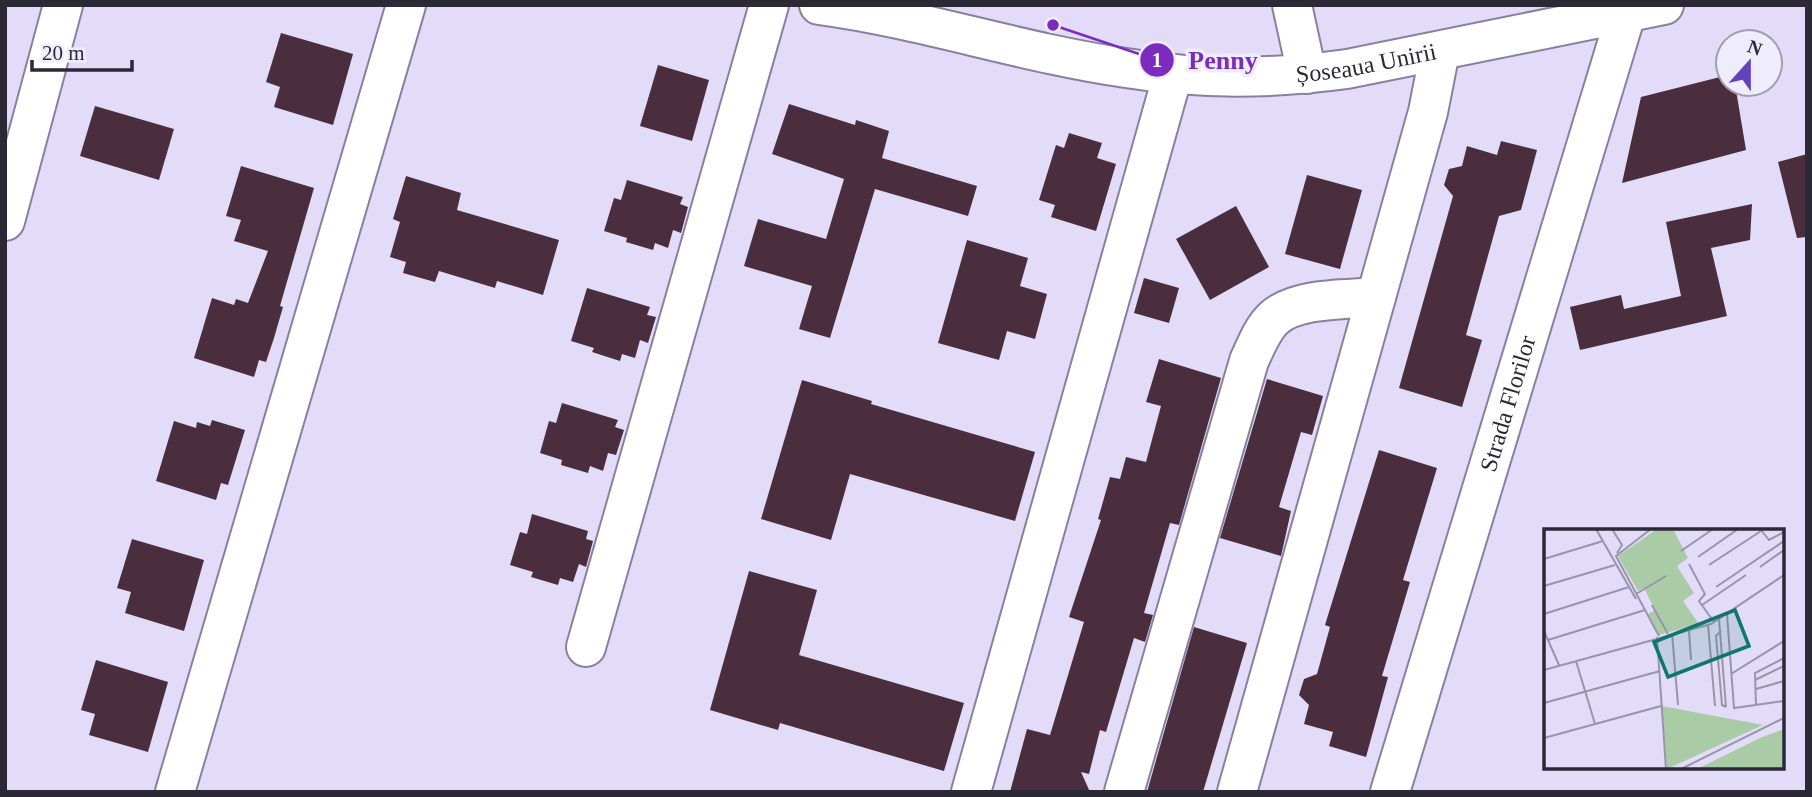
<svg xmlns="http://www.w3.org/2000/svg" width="1812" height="797" font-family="Georgia,serif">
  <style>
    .building { fill: #4b2e3e }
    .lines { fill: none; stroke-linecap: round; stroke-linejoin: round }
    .minor-casing { stroke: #8880a1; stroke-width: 42 }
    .major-casing { stroke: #8880a1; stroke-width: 42 }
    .minor { stroke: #fff; stroke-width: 38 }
    .major { stroke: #fff; stroke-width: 38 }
    .labels { text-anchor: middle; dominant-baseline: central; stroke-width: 7; stroke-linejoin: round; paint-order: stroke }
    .street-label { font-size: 24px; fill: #2c2937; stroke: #efecfb }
    .inset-road { fill: none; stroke: #9a94ab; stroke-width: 2 }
    .view { fill: #0f766e; fill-opacity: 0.15; stroke: #0f766e; stroke-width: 3.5 }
    .inset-edge { fill: none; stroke: #2c2937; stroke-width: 3.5 }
    .leader { fill: none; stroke: #7b2cbf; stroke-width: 2.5 }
    .callout-dot { fill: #7b2cbf; stroke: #efecfb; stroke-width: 2.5 }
    .mark-label { font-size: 21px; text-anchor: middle; font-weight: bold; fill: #fff }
    .callout-label { font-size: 26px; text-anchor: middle; font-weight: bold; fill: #7b2cbf; stroke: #efecfb; stroke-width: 7; stroke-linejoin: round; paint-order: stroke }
  </style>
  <rect width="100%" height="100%" fill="#e3dcf9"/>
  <g class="building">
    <polygon points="281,33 353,54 333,125 274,107 280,87 266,82"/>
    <polygon points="658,65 709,80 692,141 640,126"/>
    <polygon points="1728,75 1728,84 1735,84 1746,150 1622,183 1641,97"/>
    <polygon points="789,104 855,125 856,120 889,131 882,158 977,186 968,216 875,189 830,338 799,329 812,286 744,266 758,219 826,239 844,179 772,154"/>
    <polygon points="95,106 174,129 159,180 80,156"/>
    <polygon points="1069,133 1102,143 1097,158 1116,164 1096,231 1051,217 1055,205 1039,200 1056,145 1064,148"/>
    <polygon points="1501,141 1537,150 1521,210 1499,216 1466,335 1482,340 1462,407 1399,388 1453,196 1444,185 1449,169 1462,166 1467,146 1497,155"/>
    <polygon points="1807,154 1807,237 1797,238 1778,162"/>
    <polygon points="241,166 314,188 280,306 283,307 274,338 266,362 259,360 254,377 194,358 212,298 234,305 236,299 248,303 268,251 234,241 241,220 226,216"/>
    <polygon points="1307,175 1362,190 1340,269 1285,254"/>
    <polygon points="406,176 461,193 457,210 559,240 543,295 497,281 495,288 439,271 435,282 403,273 406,262 390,257 400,222 393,219"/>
    <polygon points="627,180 683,197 680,204 688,207 681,233 673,230 668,248 655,243 653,250 626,242 627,238 604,231 614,198 621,200"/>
    <polygon points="1752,204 1750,240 1711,248 1727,316 1580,350 1570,307 1621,295 1624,309 1681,296 1666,222"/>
    <polygon points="1236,206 1269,267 1210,300 1176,239"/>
    <polygon points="967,240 1028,258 1020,286 1047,294 1035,339 1007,331 999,360 938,343"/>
    <polygon points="1144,278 1179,288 1169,323 1134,313"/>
    <polygon points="587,288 650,307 647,315 656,317 648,343 640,340 635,358 622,354 620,361 592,352 594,348 571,341"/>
    <polygon points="1159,359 1221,378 1179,525 1170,523 1144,613 1153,615 1145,642 1134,638 1106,732 1100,730 1089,774 1081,772 1090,792 1010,792 1027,729 1050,735 1084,622 1069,617 1101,520 1098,519 1110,477 1120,479 1126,457 1146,462 1161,406 1146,402"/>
    <polygon points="1267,379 1323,396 1312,435 1301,432 1279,507 1291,511 1281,556 1220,538"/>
    <polygon points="802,380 872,401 871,404 1035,452 1015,521 850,474 831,540 761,519"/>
    <polygon points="562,403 618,420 615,427 624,430 616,455 608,453 603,471 590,466 588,473 561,465 562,460 540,453 549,421 556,423"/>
    <polygon points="212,420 245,430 228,485 221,483 216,500 156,481 174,421 196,428 197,422 210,426"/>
    <polygon points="1379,450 1437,468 1403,580 1410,582 1382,676 1388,677 1366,757 1329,746 1333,732 1304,724 1309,705 1299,695 1304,679 1317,674 1330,627 1325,625"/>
    <polygon points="532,514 588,531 586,539 593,541 586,567 579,564 573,582 560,578 558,585 531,577 533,572 510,565 520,532 527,534"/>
    <polygon points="132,539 204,560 184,631 125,613 131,592 117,588"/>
    <polygon points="749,571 817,590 799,655 964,703 944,771 780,723 778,730 710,710"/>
    <polygon points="1194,627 1247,643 1203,792 1147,792"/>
    <polygon points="96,660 168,682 148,752 89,735 95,714 81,710"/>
  </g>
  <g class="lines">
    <g class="minor-casing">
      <g id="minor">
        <polyline points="1292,5 1307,74"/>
        <polyline points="5,221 63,5"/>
        <polyline points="586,647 769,5"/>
        <polyline points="175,792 406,5"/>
        <polyline points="971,792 1173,74"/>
        <path d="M1124 792 1249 361C1256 346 1262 329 1274 318 1297 297 1347 300 1376 297"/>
        <polyline points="1237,792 1428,112 1440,51"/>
        <path id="s1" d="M1390 792 1626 14"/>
      </g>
    </g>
    <g class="major-casing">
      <g id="major">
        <path id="s2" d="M819 5C923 19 1022 53 1126 68 1200 80 1273 79 1347 69L1664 5"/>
      </g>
    </g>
    <use href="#minor" class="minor"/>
    <use href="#major" class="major"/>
  </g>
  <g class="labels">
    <g class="street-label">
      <text stroke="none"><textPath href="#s2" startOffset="555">Șoseaua Unirii</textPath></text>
      <text stroke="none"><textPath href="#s1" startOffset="406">Strada Florilor</textPath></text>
    </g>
  </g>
  <g transform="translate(1544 529)">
    <rect width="240" height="240" fill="#e3dcf9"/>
    <path d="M113 0H129L144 29 133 37 150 64 139 72 155 95 115 106 104 85 111 81 100 59 94 62 74 27ZM118 177 219 196 123 240ZM240 200V240H153L218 208Z" fill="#a9cca7"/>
    <path class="inset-road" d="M52 0 92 70M68 0 78 16 73 24M107 0 72 27 115 107M217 1 225 11 240 3M137 22 169 0M154 28 194 0M0 30 59 12M145 35 161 65 155 72 170 93M165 36 217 2M216 38 240 21M0 57 71 36M172 58 240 12M92 65 122 47M108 76 124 105M158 76 202 46M0 85 85 58M183 85 190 179 240 172M175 90 182 178M164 96 171 177M145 101 147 131M0 102 15 136M177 102 172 107 178 176 182 178M128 104 134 176M113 108 122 240M4 111 101 81M32 132 51 195M0 141 167 95 240 46M187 145 240 112M211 151 240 137M212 160 240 152M0 174 116 142M212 177 211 144 240 129M0 209 117 177M137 240 240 189"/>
    <path class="view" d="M191 81 205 117 124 148 110 113Z"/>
    <rect width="240" height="240" class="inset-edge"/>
  </g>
  <path class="leader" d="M1053 25L1157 60"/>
  <g class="callout-dot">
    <circle cx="1053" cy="25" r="7"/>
    <circle cx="1157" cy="60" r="18"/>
  </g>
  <g class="mark-label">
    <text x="1157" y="67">1</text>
  </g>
  <g class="callout-label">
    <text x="1223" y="69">Penny</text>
  </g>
  <rect width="1812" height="797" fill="none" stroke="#2c2937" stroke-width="14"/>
  <g transform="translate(1749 63) rotate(21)"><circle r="33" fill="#efecfb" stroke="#a19ead" stroke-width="2"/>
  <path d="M0-5L12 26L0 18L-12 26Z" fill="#6243bc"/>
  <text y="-10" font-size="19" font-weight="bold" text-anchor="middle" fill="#2c2937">N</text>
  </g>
  <path d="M32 60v10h100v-10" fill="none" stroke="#2c2937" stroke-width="3.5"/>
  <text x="42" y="60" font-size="21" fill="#2c2937" stroke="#efecfb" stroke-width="5" paint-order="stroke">20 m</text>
</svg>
